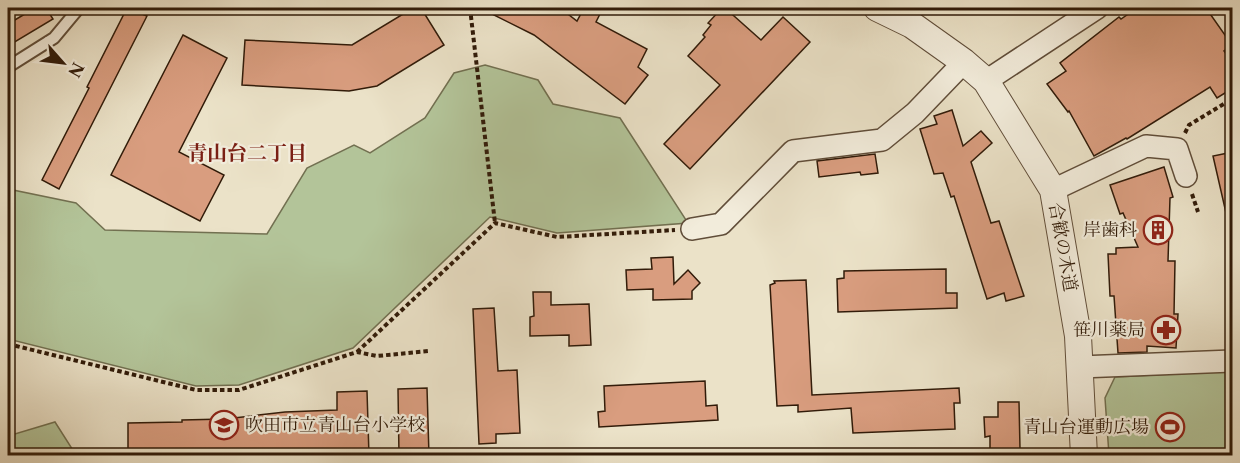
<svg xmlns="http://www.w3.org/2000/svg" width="1240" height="463" font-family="'Libre Caslon Text','Noto Serif JP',serif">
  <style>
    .green { fill: #b3c499; stroke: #727051; stroke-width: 1.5 }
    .building { fill: #d99d7f; stroke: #311b09; stroke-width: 1.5 }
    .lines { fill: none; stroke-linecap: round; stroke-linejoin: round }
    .service-casing { stroke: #604d39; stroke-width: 14 }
    .minor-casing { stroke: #604d39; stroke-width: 24 }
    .tertiary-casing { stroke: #604d39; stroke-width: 28 }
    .path { stroke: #311b09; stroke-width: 4; stroke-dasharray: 4.5 3; stroke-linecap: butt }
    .service { stroke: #f2ecdb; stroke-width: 10 }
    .minor { stroke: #f2ecdb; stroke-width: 21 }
    .tertiary { stroke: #f2ecdb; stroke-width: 26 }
    .labels { text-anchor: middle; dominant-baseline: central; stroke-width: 4.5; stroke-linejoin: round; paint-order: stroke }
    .poi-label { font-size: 18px; fill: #311b09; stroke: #f2ecdb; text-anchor: end }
    .street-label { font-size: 18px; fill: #311b09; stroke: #f2ecdb }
    .neighbourhood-label { font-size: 20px; font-weight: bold; fill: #7a1f14; stroke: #f2ecdb }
  </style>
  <rect width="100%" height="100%" fill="#ebe2c8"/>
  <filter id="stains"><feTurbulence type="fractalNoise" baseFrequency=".00333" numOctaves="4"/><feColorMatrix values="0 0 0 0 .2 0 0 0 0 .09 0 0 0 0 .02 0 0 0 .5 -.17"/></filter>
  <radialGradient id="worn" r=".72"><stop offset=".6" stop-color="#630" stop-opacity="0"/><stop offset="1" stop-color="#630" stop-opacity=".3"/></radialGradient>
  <g class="green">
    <polygon points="485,65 538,80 553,104 620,118 688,223 557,233 490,217 353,348 239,385 196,386 8,339 8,189 76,203 105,230 267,234 307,168 354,145 370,153 425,118 454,73"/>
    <polygon points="1232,371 1232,455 1109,455 1105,398 1115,377"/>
    <polygon points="55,422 76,455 8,455 8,436"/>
  </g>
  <g class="building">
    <polygon points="35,8 46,8 53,19 8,46 8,24"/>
    <polygon points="127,8 147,16 59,189 42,180 89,88 87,87"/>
    <polygon points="413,8 421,8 444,45 377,86 349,91 242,85 245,40 352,45"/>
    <polygon points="480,8 560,8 577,21 584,8 603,8 596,22 647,49 638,67 648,75 625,104 534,35"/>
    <polygon points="722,8 725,8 761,40 783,17 810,42 690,169 664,144 720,85 688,56 705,37 703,35 711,25 708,23"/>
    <polygon points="1137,8 1206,8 1232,45 1224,51 1233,64 1233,88 1217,98 1210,87 1127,139 1126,138 1094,156 1069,111 1068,112 1047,84 1066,71 1060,63 1119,17 1121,19"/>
    <polygon points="183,35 227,58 179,152 224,175 200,221 111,175"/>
    <polygon points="952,110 963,146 981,131 992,143 971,162 991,223 999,221 1024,296 1006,301 1004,293 987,299 954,196 951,197 943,173 934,174 920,129 937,124 934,116"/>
    <polygon points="1233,152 1233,212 1226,213 1213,156"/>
    <polygon points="875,154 878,173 861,175 860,172 819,177 817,161"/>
    <polygon points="1164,167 1173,197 1170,198 1168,261 1175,261 1174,314 1178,314 1176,348 1147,346 1147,352 1118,353 1114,296 1110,296 1108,254 1116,254 1116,248 1138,247 1123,213 1120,214 1110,185"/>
    <polygon points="673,257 674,284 688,270 700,283 692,291 692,299 653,300 653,289 627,290 626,270 652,269 651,258"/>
    <polygon points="946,269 946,293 957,293 957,308 838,312 837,279 844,278 844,271"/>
    <polygon points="806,280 812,395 959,388 960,403 954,403 955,429 853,433 851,408 798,412 798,405 777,406 770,285 775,283 774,281"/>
    <polygon points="533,292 551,292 551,305 589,304 591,345 569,346 569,335 530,336 530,317 534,316"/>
    <polygon points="494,308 498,371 517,370 520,433 496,434 496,443 479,444 473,309"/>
    <polygon points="705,381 706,406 717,405 718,420 599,427 598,412 605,411 604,386"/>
    <polygon points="427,388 429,456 399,456 398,389"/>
    <polygon points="367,391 369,456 128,456 128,423 182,422 182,420 225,419 285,412 337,410 337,392"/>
    <polygon points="998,402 1019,402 1020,449 1011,449 1011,456 990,456 990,436 985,437 984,417 998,417"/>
  </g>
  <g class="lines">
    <g class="service-casing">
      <polyline id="service" points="8,67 54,38 79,8"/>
    </g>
    <g class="minor-casing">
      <g id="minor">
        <polyline points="986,81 1097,8"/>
        <polyline points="1053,190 1146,146 1177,149 1186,176"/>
        <polyline points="692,229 721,224 793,151 882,140 915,113 964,62"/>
        <polyline points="1080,367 1232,361"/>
      </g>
    </g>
    <g class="tertiary-casing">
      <polyline id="tertiary" points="877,8 912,25 964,62 986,81 1053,190 1078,336 1084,456"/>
    </g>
    <g class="path">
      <polyline points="470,8 495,223"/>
      <polyline points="1185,133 1189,125 1232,99"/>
      <polyline points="1192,194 1198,212"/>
      <polyline points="8,344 196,390 239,390 357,352 377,356 429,351"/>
      <polyline points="357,352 495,223 557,237 675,230"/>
    </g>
    <use href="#service" class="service"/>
    <use href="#minor" class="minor"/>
    <use href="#tertiary" class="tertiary"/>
  </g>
  <defs>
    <g id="building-ring" transform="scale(1.5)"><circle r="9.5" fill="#f2ecdb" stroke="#8f2418" stroke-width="1.5"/><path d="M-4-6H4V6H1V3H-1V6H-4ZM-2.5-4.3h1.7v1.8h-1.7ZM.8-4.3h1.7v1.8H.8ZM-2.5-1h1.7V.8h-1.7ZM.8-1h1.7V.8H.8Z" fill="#8f2418"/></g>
    <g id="pharmacy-ring" transform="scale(1.5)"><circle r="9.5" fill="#f2ecdb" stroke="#8f2418" stroke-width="1.5"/><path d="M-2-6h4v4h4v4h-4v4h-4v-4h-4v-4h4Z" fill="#8f2418"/></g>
    <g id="school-ring" transform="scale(1.5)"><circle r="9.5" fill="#f2ecdb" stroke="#8f2418" stroke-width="1.5"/><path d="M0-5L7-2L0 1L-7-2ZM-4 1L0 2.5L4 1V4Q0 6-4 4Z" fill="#8f2418"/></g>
    <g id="stadium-ring" transform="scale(1.5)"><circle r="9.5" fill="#f2ecdb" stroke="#8f2418" stroke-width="1.5"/><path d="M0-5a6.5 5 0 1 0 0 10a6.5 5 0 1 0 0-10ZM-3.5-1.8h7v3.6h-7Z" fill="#8f2418"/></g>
  </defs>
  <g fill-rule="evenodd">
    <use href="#building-ring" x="1158" y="230"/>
    <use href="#pharmacy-ring" x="1166" y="330"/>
    <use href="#school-ring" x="224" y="425"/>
    <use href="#stadium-ring" x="1170" y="427"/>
  </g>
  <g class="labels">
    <g class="poi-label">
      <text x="1137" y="230">岸歯科</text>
      <text x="1145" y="330">笹川薬局</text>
      <text x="245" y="425" text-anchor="start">吹田市立青山台小学校</text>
      <text x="1149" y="427">青山台運動広場</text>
    </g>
    <g class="street-label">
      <text transform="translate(1063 247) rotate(80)">合歓の木道</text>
    </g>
    <g class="neighbourhood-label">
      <text x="247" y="153">青山台二丁目</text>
    </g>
  </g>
  <rect width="1240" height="463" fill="none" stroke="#ebe2c8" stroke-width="30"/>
  <rect x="9" y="9" width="1222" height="445" fill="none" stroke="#311b09" stroke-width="3"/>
  <rect x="15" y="15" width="1210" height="433" fill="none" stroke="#311b09" stroke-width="1.5"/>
  <g transform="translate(63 63) rotate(118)" stroke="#f2ecdb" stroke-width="4.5" paint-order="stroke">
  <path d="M0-4.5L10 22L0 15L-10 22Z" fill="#311b09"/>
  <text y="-9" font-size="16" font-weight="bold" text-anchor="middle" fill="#311b09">N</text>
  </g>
  <rect width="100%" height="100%" filter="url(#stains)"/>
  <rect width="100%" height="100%" fill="url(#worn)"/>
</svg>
